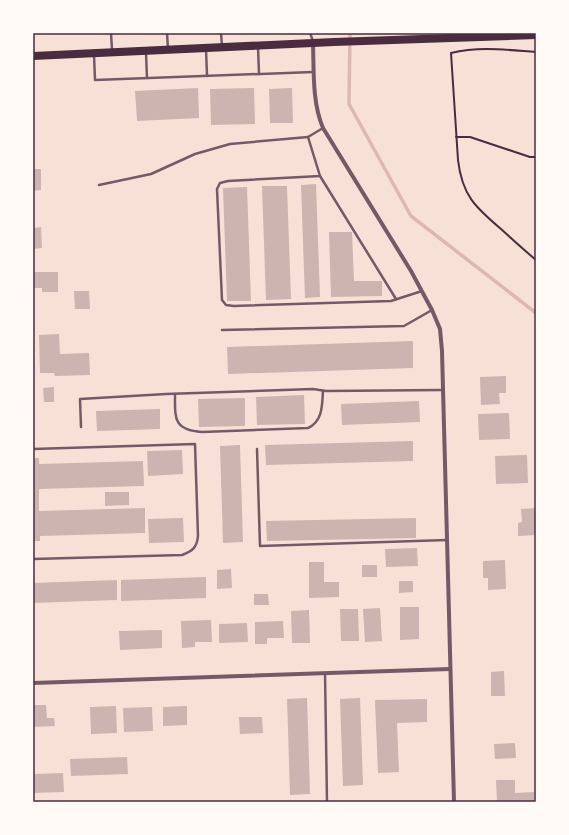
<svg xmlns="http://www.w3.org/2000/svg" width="569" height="835" font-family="Rubik,sans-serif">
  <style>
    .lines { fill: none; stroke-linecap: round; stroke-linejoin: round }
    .stream { stroke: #dcb8b0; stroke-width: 3.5 }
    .building { fill: #ccb4b1 }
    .path { stroke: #4a2c40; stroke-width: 2 }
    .service { stroke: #755966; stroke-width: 2.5 }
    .minor { stroke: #755966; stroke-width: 4 }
    .secondary { stroke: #4a2c40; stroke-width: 8 }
    .neatline { fill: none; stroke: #4a2c40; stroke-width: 1.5 }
  </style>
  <rect width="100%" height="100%" fill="#f7e1d7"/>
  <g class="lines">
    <polyline class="stream" points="350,33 349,104 411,216 536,313"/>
  </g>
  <g class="building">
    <polygon points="198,88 199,118 137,121 135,91"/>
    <polygon points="254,88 255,124 211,125 210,89"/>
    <polygon points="292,88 293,123 270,123 269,89"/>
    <polygon points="33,169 41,169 41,190 33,191"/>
    <polygon points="316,184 320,297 305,298 301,185"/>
    <polygon points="262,186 287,186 291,299 266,300"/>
    <polygon points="247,187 251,301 227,301 223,188"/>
    <polygon points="41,227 42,248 33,249 33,228"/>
    <polygon points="329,232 352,232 354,281 382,281 382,296 331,297"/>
    <polygon points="33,272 58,272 58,292 42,292 42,288 33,288"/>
    <polygon points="74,291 89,291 90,309 75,309"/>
    <polygon points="59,334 60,354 89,353 90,375 55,376 54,373 40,373 39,335"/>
    <polygon points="413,341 413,368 228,374 227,347"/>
    <polygon points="506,376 506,393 499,393 500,404 481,405 480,377"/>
    <polygon points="54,387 54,402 44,402 43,388"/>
    <polygon points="304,395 305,424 257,425 256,397"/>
    <polygon points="245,398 245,426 199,427 198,399"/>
    <polygon points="419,401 420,422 342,425 341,404"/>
    <polygon points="160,409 160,429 97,431 96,411"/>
    <polygon points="509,413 510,439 479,440 478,414"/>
    <polygon points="413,441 413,461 266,465 265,445"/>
    <polygon points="240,445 243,542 223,543 220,446"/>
    <polygon points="182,450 183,474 148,476 147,451"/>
    <polygon points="527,455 528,483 496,484 495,456"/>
    <polygon points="33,458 39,458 39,464 143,461 144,486 39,489 39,511 145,508 145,533 40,536 40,541 33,541"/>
    <polygon points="105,492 129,492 129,505 105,506"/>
    <polygon points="536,508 536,535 518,536 518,523 522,522 521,509"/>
    <polygon points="183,518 184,542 149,543 148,519"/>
    <polygon points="416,518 416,538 267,541 266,521"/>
    <polygon points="417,548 418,566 386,567 385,549"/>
    <polygon points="505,560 506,589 488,590 488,578 483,578 483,561"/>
    <polygon points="309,562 324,562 324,582 339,582 339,597 309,598"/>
    <rect x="362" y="565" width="15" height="12"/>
    <polygon points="231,569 232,588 217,589 217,570"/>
    <polygon points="206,577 206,598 121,601 121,580"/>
    <polygon points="117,580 117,600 33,603 33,583"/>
    <polygon points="399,581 413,581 413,592 399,593"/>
    <polygon points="254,594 268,594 269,605 254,605"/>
    <polygon points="400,607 419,607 419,639 400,640"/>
    <polygon points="380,608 382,641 365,642 363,609"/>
    <polygon points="340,609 358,609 359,641 341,641"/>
    <polygon points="309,610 310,643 292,643 291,611"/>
    <polygon points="211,620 212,642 195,642 195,647 182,648 181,621"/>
    <polygon points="283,621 284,638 267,638 267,644 255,644 255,622"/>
    <polygon points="247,623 248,642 219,643 219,624"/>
    <polygon points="162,630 162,648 120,650 119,631"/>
    <polygon points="504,671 505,696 491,696 491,672"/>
    <polygon points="307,698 310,794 290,795 287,699"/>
    <polygon points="360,698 363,785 343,786 340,699"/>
    <polygon points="427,699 427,722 397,723 399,772 378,773 375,700"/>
    <polygon points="33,705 46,705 47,718 54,718 55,726 33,727"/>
    <polygon points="116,706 117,733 91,734 90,707"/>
    <polygon points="187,706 187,725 163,726 163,707"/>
    <polygon points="152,707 153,731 124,732 123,708"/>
    <polygon points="239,717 262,717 263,733 240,734"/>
    <polygon points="515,743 516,758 495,759 494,744"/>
    <polygon points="127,757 128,774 71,776 70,759"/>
    <polygon points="63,773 64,792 33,793 33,774"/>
    <polygon points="496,780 515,780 515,793 534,792 534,802 497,802"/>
  </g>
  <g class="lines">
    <g class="path">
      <path d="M536 52C508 50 479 46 451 53L458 160C462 195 475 207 501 229 512 239 524 250 536 260"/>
      <polyline points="456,137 470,137 530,157 536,157"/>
    </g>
    <g class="service">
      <polyline points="111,33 112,50"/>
      <polyline points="167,33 168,49"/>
      <polyline points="221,33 222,46"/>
      <polyline points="310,33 313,41"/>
      <polyline points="258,47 259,74"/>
      <polyline points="206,49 207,76"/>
      <polyline points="146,53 147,78"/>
      <polyline points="94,55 95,80 313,72"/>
      <polyline points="323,128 308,137 320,176 228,181 220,183 217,189 222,300 226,305 234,306 391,301 422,291"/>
      <polyline points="320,176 396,299"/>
      <polyline points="99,185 151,174 195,154 230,144 308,137"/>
      <polyline points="222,330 404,326 432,310"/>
      <path d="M175 394C175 418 173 430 202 432L308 428C323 421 322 405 323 391"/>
      <polyline points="81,427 80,399 166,394 313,389 326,391 443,390"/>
      <path d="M33 449 195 444 198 536C197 547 193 551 182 555L33 559"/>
      <polyline points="257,449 260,546 447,540"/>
      <polyline points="325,673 327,802"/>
    </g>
    <g class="minor">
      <path d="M313 43C314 71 312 102 323 128L411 271 432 310 440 329 442 351 454 802"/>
      <polyline points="33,683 450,669"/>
    </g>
    <polyline class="secondary" points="33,56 334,42 536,35"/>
  </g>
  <rect width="569" height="835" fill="none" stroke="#fffaf5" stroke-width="68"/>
  <rect x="34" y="34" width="501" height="767" class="neatline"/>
</svg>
